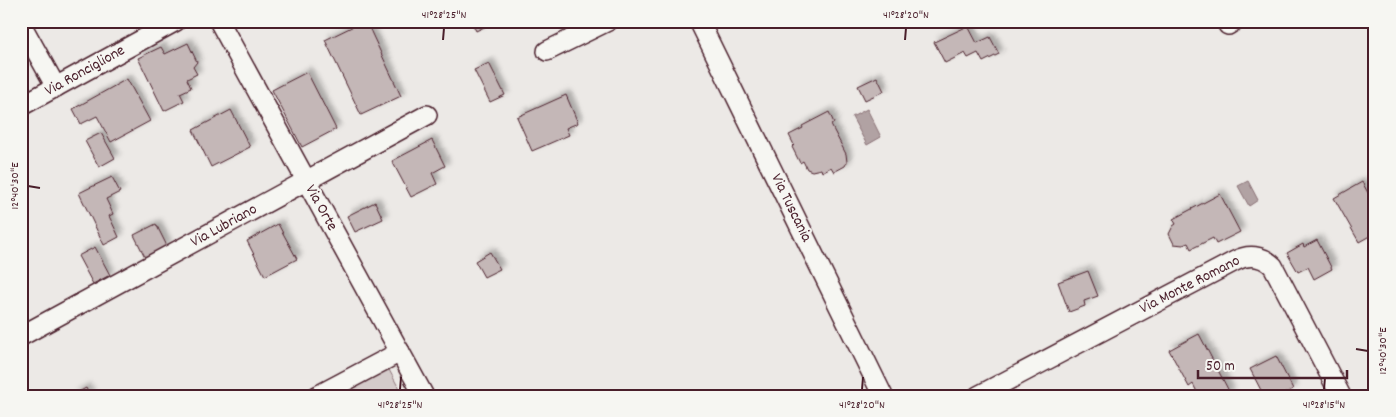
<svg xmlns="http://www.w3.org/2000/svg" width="1396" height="417" font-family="Dekko,sans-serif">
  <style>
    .green { fill: #d4cbca; stroke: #8f757a }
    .water { fill: #b1a2a3; stroke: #886e73 }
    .building { fill: #c4b7b7; stroke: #4a1f2b; filter: url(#shadow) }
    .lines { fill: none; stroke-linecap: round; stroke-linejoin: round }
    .minor-casing { stroke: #4a1f2b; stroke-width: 22 }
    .minor { stroke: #f6f6f2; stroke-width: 19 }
    .ticks { fill: none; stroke: #4a1f2b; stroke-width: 2 }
    .labels { text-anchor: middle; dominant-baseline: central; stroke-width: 4.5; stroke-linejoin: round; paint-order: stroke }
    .street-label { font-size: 16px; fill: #4a1f2b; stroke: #f6f6f2 }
    .neatline { fill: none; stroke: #4a1f2b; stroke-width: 2 }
    .ticks-label { font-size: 12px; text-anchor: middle; fill: #4a1f2b }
  </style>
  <defs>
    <filter id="shadow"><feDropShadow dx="4.5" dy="-4.5" stdDeviation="2.5" flood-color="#0004"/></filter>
  </defs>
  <rect width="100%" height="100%" fill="#ece9e6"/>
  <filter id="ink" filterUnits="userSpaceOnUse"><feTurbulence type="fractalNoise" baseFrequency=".02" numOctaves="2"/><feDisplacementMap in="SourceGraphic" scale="10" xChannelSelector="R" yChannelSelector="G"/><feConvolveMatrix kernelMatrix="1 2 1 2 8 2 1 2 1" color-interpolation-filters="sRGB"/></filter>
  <g filter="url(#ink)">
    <polygon class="green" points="387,366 403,396 333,396"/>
    <g class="water">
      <polygon points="867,109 881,137 867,145 852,117"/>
      <polygon points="1248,181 1258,200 1249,206 1238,186"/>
    </g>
    <g class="building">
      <polygon points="364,21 366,21 401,96 361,115 325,40"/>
      <polygon points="471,21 497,21 476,31"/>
      <polygon points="968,26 977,43 990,37 999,54 983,62 978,53 968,58 965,53 945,63 934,42"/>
      <polygon points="188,43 197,62 193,67 197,74 187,79 191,88 180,93 184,101 164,111 138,58 161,47 165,54"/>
      <polygon points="489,63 505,95 490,102 474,70"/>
      <polygon points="307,72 336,129 302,147 272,90"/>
      <polygon points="877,77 884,91 865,100 858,86"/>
      <polygon points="127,79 150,121 111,142 97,116 81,124 73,109"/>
      <polygon points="566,95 578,123 566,128 569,135 532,151 517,117"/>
      <polygon points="231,110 250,147 211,167 193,130"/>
      <polygon points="829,112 834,123 831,125 846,154 847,162 845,166 834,172 831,167 822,172 821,169 812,171 807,169 803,161 800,163 792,147 794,145 789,135 803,128 802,126"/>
      <polygon points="101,133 115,158 99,167 85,141"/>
      <polygon points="432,140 445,166 432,173 437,184 411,197 392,161"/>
      <polygon points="112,177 120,192 106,199 113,214 109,216 119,237 104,245 79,193"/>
      <polygon points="1362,182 1372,200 1375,198 1375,233 1359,242 1334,198"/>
      <polygon points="1220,194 1240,232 1216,244 1213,238 1191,249 1188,243 1183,245 1174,244 1169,234 1173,226 1176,224 1173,219"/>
      <polygon points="375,202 383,219 355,232 347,216"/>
      <polygon points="156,224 167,246 145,257 134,235"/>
      <polygon points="278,224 297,259 265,276 247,241"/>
      <polygon points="1317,240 1332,269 1314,279 1308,267 1298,272 1287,253 1303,244 1304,247"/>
      <polygon points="95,247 110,275 93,284 78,256"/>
      <polygon points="490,252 500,269 484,277 475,261"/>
      <polygon points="1088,271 1098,296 1084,301 1085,306 1069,312 1058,282"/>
      <polygon points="1199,334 1230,393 1225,396 1199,396 1193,384 1189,387 1169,350"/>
      <polygon points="1276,356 1293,389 1280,396 1264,396 1250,369"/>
      <polygon points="86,388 90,396 73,396 73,395"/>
    </g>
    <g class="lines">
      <g class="minor-casing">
        <g id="minor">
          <polyline points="219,21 424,396"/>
          <polyline points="699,21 883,396"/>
          <polyline points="21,24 56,87"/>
          <polyline points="1228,25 1234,21"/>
          <polyline points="547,51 608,21"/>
          <polyline points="21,106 176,21"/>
          <polyline points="21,336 427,115"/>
          <polyline points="317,396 400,352"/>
          <path d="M978 396 1235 261C1248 254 1262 255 1273 266L1341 396"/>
        </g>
      </g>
      <use href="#minor" class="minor"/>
    </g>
  </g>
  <path class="ticks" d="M443 40 444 28M905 40 906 28M28 186 40 188M1356 349 1368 351M400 390 401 377M862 390 863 377M1324 390 1325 377"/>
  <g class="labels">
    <g class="street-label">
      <text transform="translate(85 71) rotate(-29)">Via Ronciglione</text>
      <text transform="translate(321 208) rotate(61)">Via Orte</text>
      <text transform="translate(791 208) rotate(64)">Via Tuscania</text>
      <text transform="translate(224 226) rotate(-29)">Via Lubriano</text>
      <text transform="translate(1190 285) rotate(-27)">Via Monte Romano</text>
    </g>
  </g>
  <rect width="1396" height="417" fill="none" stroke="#f6f6f2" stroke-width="55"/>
  <path d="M1198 370v8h149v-8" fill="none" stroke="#4a1f2b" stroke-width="2.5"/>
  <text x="1206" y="370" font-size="15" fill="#4a1f2b" stroke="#f6f6f2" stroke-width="4" paint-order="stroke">50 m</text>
  <rect x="28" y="28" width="1340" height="362" class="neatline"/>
  <g class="ticks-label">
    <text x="444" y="18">41°28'25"N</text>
    <text x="906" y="18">41°28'20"N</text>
    <text transform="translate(14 186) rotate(-90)" y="4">12°40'30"E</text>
    <text transform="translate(1382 351) rotate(-90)" y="4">12°40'30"E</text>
    <text x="400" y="408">41°28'25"N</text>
    <text x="862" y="408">41°28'20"N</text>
    <text x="1324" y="408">41°28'15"N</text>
  </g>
</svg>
